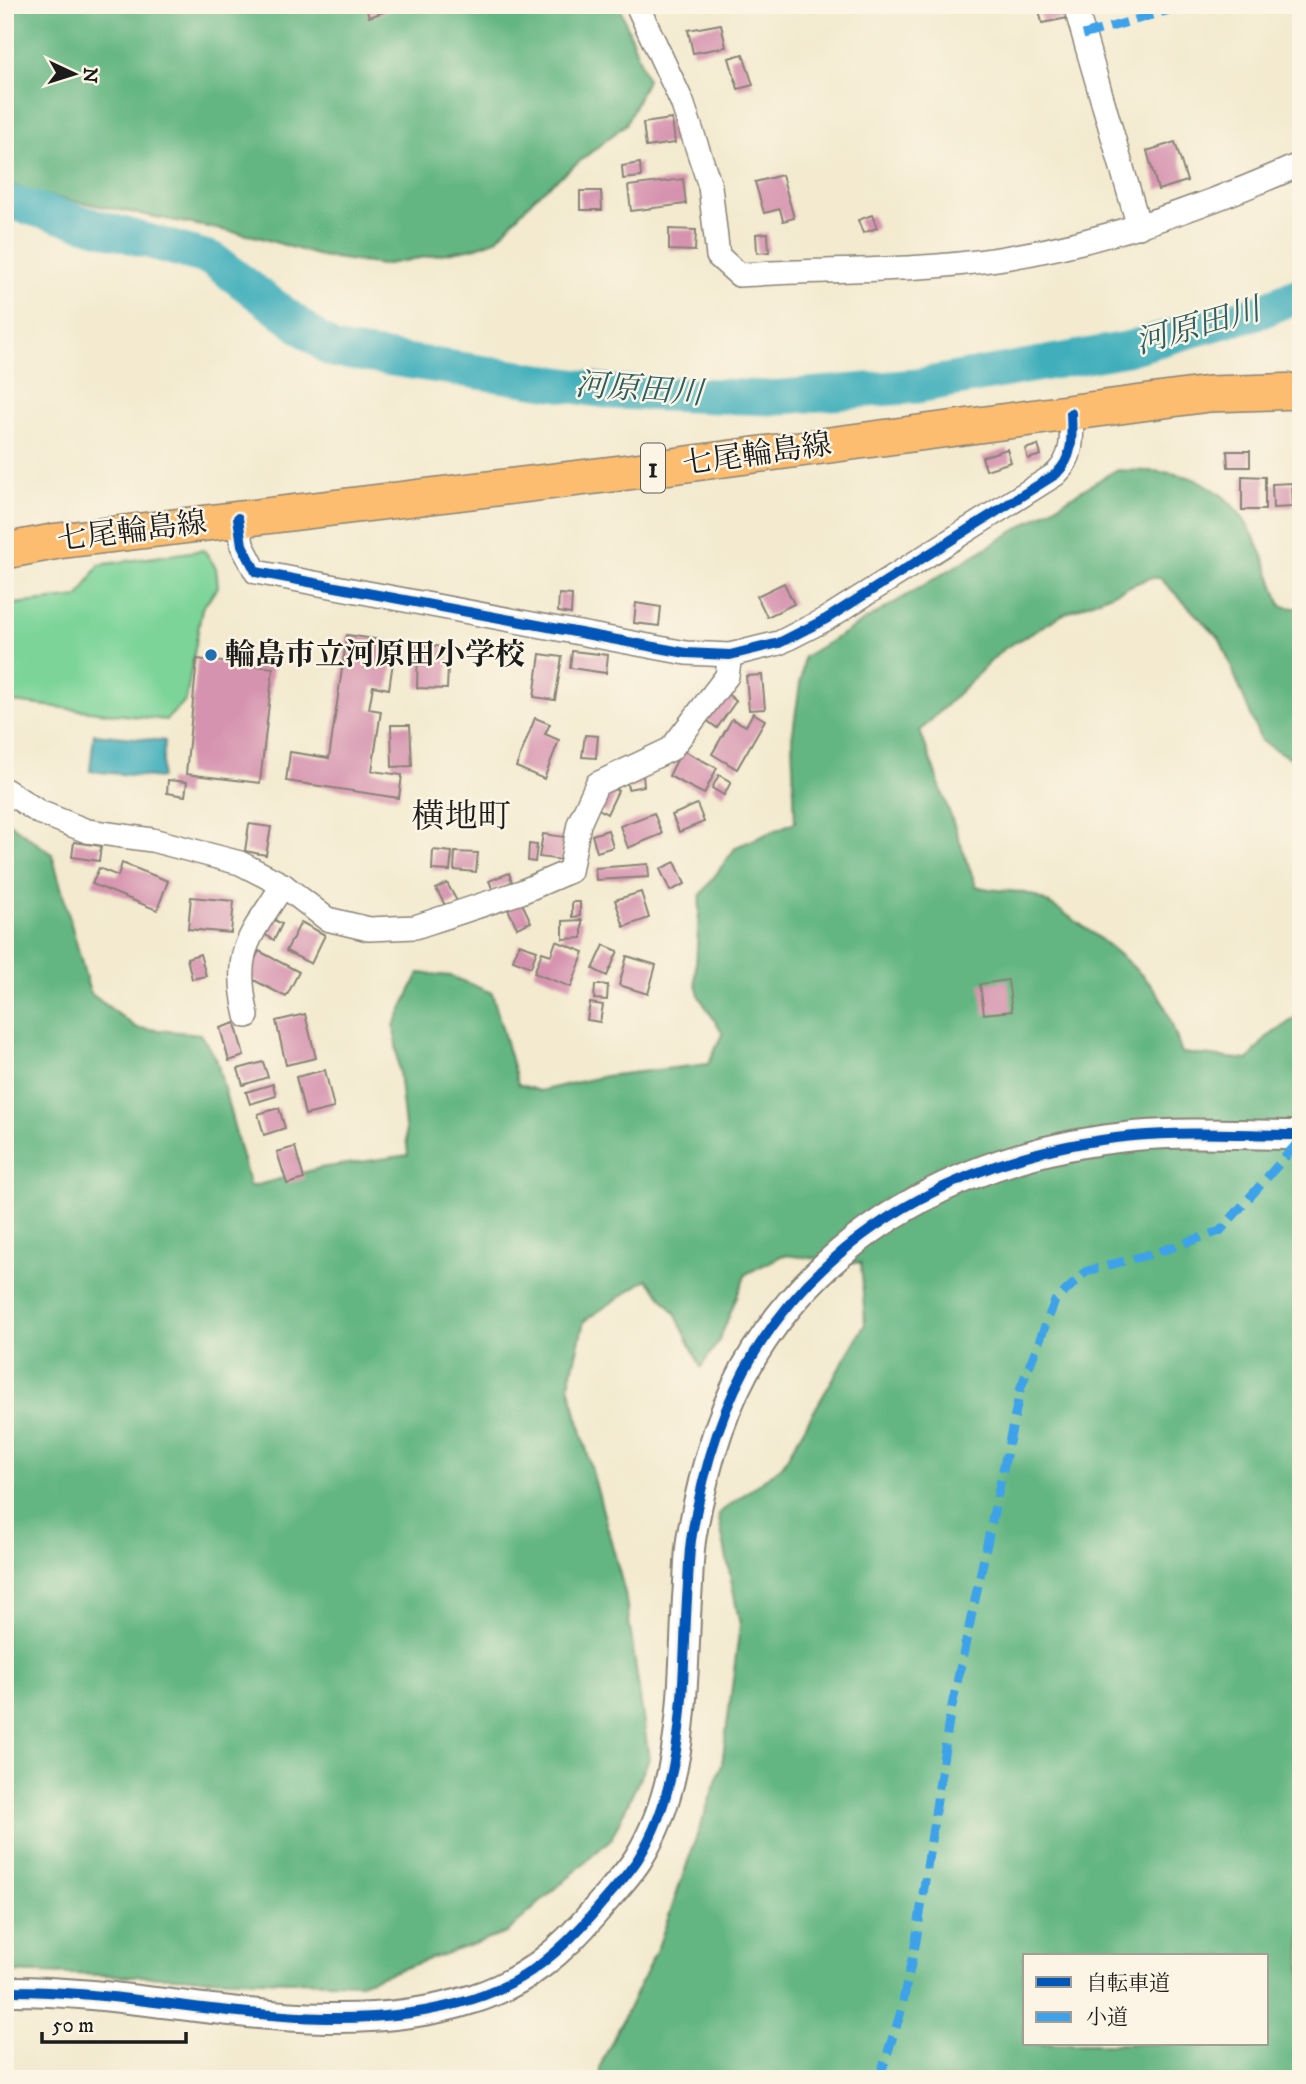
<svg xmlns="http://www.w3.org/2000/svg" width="1306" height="2084" font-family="'IM FELL DW Pica','Noto Serif JP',serif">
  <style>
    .green { fill: #7bd499; stroke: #4c785a; stroke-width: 2 }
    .forest { fill: #64b681; stroke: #40694e; stroke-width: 2; fill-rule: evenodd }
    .water { fill: #40afbb; stroke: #2e666c; stroke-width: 2 }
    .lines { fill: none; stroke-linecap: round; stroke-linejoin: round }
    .river { stroke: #40afbb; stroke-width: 35 }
    .building { fill: #d693af }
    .minor-casing { stroke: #888376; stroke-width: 26 }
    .tertiary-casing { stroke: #888376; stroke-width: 32 }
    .primary-casing { stroke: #888376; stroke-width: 38 }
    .minor { stroke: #fff; stroke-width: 23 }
    .tertiary { stroke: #fff; stroke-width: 28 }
    .primary { stroke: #fcbd6f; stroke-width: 35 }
    .quiet { stroke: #3da2ea; stroke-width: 9; stroke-dasharray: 18 9; stroke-linecap: butt }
    .cycleway-casing { stroke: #fcf5e5; stroke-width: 15 }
    .cycleway { stroke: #0057b8; stroke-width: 10 }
    .poi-dot { fill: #1f6fb2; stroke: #fcf5e5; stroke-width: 2.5 }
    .labels { text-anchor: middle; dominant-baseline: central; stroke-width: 5; stroke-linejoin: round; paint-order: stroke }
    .shield { fill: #fcf5e5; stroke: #5f5d58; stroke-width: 2 }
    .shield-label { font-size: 28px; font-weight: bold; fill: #1c1c1c }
    .street-label { font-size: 30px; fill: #1c1c1c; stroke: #fcf5e5 }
    .poi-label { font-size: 30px; font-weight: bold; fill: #1c1c1c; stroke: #fcf5e5; text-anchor: start }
    .water-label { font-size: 32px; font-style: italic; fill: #2c5e64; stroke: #fcf5e5 }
    .quarter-label { font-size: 33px; fill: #1c1c1c; stroke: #fcf5e5 }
  </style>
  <rect width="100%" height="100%" fill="#fcf5e5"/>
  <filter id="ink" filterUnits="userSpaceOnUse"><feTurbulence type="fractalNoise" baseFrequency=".0143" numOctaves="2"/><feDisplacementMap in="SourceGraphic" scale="14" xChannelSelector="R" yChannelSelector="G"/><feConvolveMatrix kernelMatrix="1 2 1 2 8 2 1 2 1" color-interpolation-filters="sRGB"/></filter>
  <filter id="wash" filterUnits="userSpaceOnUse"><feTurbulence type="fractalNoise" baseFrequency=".00686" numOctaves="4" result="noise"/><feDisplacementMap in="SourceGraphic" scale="28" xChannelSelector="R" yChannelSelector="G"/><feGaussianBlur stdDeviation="1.57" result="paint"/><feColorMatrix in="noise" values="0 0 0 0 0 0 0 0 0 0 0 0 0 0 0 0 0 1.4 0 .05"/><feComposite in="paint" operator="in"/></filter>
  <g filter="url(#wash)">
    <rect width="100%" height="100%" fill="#f3eacf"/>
    <polygon class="green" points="204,550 216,568 218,587 202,608 186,700 166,720 5,701 5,605 79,597 99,565"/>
    <g class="forest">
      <polygon points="5,5 619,5 647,80 626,124 534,198 496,240 474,248 382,265 320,256 258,237 38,194 5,183"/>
      <path d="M1116 470C1135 471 1157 470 1176 474 1243 487 1262 550 1281 606L1301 609V759L1288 757 1261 741 1220 639 1160 578H1149L1064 614 1002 650 920 731 976 886C994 892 1012 889 1029 894 1058 903 1146 971 1160 997 1170 1014 1175 1035 1182 1053L1248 1060 1266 1038 1301 1014V2079H600V2066L658 1947 722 1764 740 1625 718 1514 782 1466 865 1324 861 1263 783 1255 746 1274 719 1341 701 1367 675 1313 647 1279 584 1321 569 1385 625 1593 649 1759 611 1839 506 1933 360 1983 5 1972V820L52 854 90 993 137 1028 200 1034 216 1058 250 1187 320 1168 408 1155 394 1026 419 973 451 976 492 993 518 1084 539 1091 605 1076 708 1064 723 1033 700 998 695 981 700 896 736 847 795 822 792 738 804 657ZM1024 1956H1266V2044H1024Z"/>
    </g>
    <polygon class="water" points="94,734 165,741 161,778 90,771"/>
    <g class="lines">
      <polyline class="river" points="5,201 212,259 332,350 613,392 770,398 917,386 1126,349 1261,311 1301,294"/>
    </g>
    <g id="blocks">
      <g class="building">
        <polygon points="365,5 385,5 387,11 369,17"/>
        <polygon points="1038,5 1065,5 1068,18 1042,23"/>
        <polygon points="1106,5 1138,5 1138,6 1108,14"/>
        <polygon points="721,24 726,47 693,53 688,30"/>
        <polygon points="743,54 753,85 738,89 729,58"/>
        <polygon points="672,119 675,143 646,147 643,123"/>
        <polygon points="1175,142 1187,181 1158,190 1147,151"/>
        <polygon points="640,163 641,177 623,179 622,166"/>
        <polygon points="782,175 794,218 783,221 780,209 764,213 755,182"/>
        <polygon points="683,179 686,204 631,211 628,186"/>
        <polygon points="580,191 601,191 602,210 580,210"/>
        <polygon points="872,215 877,228 863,233 858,220"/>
        <polygon points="669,229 696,230 695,251 669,250"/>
        <polygon points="768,233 769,252 757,253 756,234"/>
        <polygon points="1038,445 1041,455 1028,459 1025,449"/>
        <polygon points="1007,449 1011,462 986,470 982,457"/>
        <polygon points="1227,451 1250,451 1250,467 1228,467"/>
        <polygon points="1242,476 1265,477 1265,510 1242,510"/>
        <polygon points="1292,483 1293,507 1273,508 1272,484"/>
        <polygon points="784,583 794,604 767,617 757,596"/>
        <polygon points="559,594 572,595 571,614 558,612"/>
        <polygon points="636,603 661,607 659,626 634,623"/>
        <polygon points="347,635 396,642 389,689 373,686 369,709 381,711 372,771 402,775 399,798 286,781 290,752 329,758"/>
        <polygon points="418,645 449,647 447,689 417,688"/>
        <polygon points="572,651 608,655 606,673 570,668"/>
        <polygon points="540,654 562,657 555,700 534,697"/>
        <polygon points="197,659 273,668 260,783 186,774"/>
        <polygon points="762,675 765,709 749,710 746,676"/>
        <polygon points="725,692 736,701 717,728 705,719"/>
        <polygon points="753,713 765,720 737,769 712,754 732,719 746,726"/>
        <polygon points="535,718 550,724 545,734 559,740 544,779 516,767"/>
        <polygon points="391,725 410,725 412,766 392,767"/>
        <polygon points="585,735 598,736 596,758 582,757"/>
        <polygon points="682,750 717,768 704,794 669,776"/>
        <polygon points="643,775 644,786 628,789 626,777"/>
        <polygon points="719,775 731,782 724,795 712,788"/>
        <polygon points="168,780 187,782 185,796 167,793"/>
        <polygon points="605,784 618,791 607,814 594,806"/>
        <polygon points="697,804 704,822 679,832 672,815"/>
        <polygon points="654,813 662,834 628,848 620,826"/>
        <polygon points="249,824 271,827 266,855 245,851"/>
        <polygon points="608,830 613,847 597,852 592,835"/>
        <polygon points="543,834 565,837 562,860 539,857"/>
        <polygon points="74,842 101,846 99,861 72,857"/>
        <polygon points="529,844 537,845 535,862 528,861"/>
        <polygon points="433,850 452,852 450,871 432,870"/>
        <polygon points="455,852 478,853 476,872 454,870"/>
        <polygon points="675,862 685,884 670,891 660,869"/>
        <polygon points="122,863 168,881 157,910 92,884 99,868 118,876"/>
        <polygon points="648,864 649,877 596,880 595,868"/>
        <polygon points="509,873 512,882 493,890 489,881"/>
        <polygon points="447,883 457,901 446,907 436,889"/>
        <polygon points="641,892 649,918 624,927 615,900"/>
        <polygon points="191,897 234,901 231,933 188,929"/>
        <polygon points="520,899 531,922 517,928 506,905"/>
        <polygon points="572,902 580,902 580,916 572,917"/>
        <polygon points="267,916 282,924 274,940 259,931"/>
        <polygon points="582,920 582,938 563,939 563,921"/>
        <polygon points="301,922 325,935 311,964 286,951"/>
        <polygon points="556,941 584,952 571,987 534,973 542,952 551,955"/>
        <polygon points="519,944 537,950 531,967 513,960"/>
        <polygon points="604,945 618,951 607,976 593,969"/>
        <polygon points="259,951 299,972 286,997 246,976"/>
        <polygon points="200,954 206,976 192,979 187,958"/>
        <polygon points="627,956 656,965 648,994 619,985"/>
        <polygon points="1008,980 1012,1011 984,1014 980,984"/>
        <polygon points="595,985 608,985 607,1000 594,999"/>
        <polygon points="590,1003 603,1005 600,1022 587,1020"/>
        <polygon points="305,1014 316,1058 286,1065 276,1021"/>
        <polygon points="235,1023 244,1056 229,1061 220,1028"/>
        <polygon points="263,1062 268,1077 243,1085 238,1069"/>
        <polygon points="325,1070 334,1108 305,1115 296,1077"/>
        <polygon points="273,1084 276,1096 250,1104 246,1092"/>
        <polygon points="279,1108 285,1128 264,1135 258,1114"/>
        <polygon points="295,1147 304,1179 287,1184 277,1152"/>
      </g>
    </g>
  </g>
  <g filter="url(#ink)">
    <use href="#blocks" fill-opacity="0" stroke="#888376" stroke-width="2"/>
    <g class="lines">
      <g class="minor-casing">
        <g id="minor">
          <path d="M637 5 682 102 710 186 718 256 739 275C825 269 913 272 998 259 1103 243 1204 207 1301 164"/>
          <polyline points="1075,5 1139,227"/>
          <path d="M238 518 242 545 256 572 686 653 730 655 779 643 826 619 1056 474C1074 457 1072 437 1071 413"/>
          <polyline points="5,790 39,812 87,831 152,840 240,863 283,885 327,919 369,929 415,927 521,892 570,871 579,824 597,784 671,749 727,676 730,655"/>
          <path d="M247 1016C232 949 249 939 283 885"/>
        </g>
      </g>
      <g class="tertiary-casing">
        <path id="tertiary" d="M5 1991C159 1989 324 2047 473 1999 526 1982 562 1951 597 1909 611 1892 627 1876 638 1859 686 1782 682 1685 687 1598 689 1577 688 1555 692 1534 703 1472 722 1405 755 1352 839 1218 982 1151 1134 1136 1189 1131 1246 1135 1301 1135"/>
      </g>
      <g class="primary-casing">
        <polyline id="primary" points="5,551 58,541 613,474 1209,394 1301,391"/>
      </g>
      <use href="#minor" class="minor"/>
      <use href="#tertiary" class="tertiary"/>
      <use href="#primary" class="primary"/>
      <g class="quiet">
        <polyline points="1083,35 1187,5"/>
        <polyline points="879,2079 900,2015 916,1941 949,1720 1021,1387 1055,1301 1087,1271 1158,1252 1220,1231 1301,1139"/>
      </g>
      <g class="cycleway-casing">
        <g id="cycleway">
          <path d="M238 518 242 545 256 572 686 653 730 655 779 643 826 619 1056 474C1074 457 1072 437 1071 413"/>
          <path d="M5 1991C159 1989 324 2047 473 1999 526 1982 562 1951 597 1909 611 1892 627 1876 638 1859 686 1782 682 1685 687 1598 689 1577 688 1555 692 1534 703 1472 722 1405 755 1352 839 1218 982 1151 1134 1136 1189 1131 1246 1135 1301 1135"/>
        </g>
      </g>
      <use href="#cycleway" class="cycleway"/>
    </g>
  </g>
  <circle class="poi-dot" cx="211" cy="655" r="7"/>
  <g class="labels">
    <rect class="shield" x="641" y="443.5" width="24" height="49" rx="5"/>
    <g class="shield-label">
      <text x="653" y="468">1</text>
    </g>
    <g class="street-label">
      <text transform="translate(757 455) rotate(-8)">七尾輪島線</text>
      <text transform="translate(132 532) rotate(-7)">七尾輪島線</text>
    </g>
    <g class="poi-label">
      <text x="225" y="655">輪島市立河原田小学校</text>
    </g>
    <g class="water-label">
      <text transform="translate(1198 327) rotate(-16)">河原田川</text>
      <text transform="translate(639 390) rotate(4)">河原田川</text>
    </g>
    <g class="quarter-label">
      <text x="461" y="817">横地町</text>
    </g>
  </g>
  <rect width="1306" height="2084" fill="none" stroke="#fcf5e5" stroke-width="28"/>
  <rect x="1023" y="1954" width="245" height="91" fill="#fcf5e5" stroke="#a29e95" stroke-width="2"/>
  <rect x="1036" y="1977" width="35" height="10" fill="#0057b8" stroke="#a29e95" stroke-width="2"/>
  <text x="1086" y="1990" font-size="21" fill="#1c1c1c">自転車道</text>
  <rect x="1036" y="2012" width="35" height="10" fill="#3da2ea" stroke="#a29e95" stroke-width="2"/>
  <text x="1086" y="2024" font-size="21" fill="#1c1c1c">小道</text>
  <g transform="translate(74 74) rotate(94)" stroke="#fcf5e5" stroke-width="5" paint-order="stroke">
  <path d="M0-5L12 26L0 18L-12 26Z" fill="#1c1c1c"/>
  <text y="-10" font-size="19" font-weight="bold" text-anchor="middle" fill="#1c1c1c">N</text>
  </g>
  <path d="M42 2032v10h144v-10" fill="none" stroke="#1c1c1c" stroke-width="3.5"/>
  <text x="52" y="2032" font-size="21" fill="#1c1c1c" stroke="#fcf5e5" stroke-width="5" paint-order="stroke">50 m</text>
</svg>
